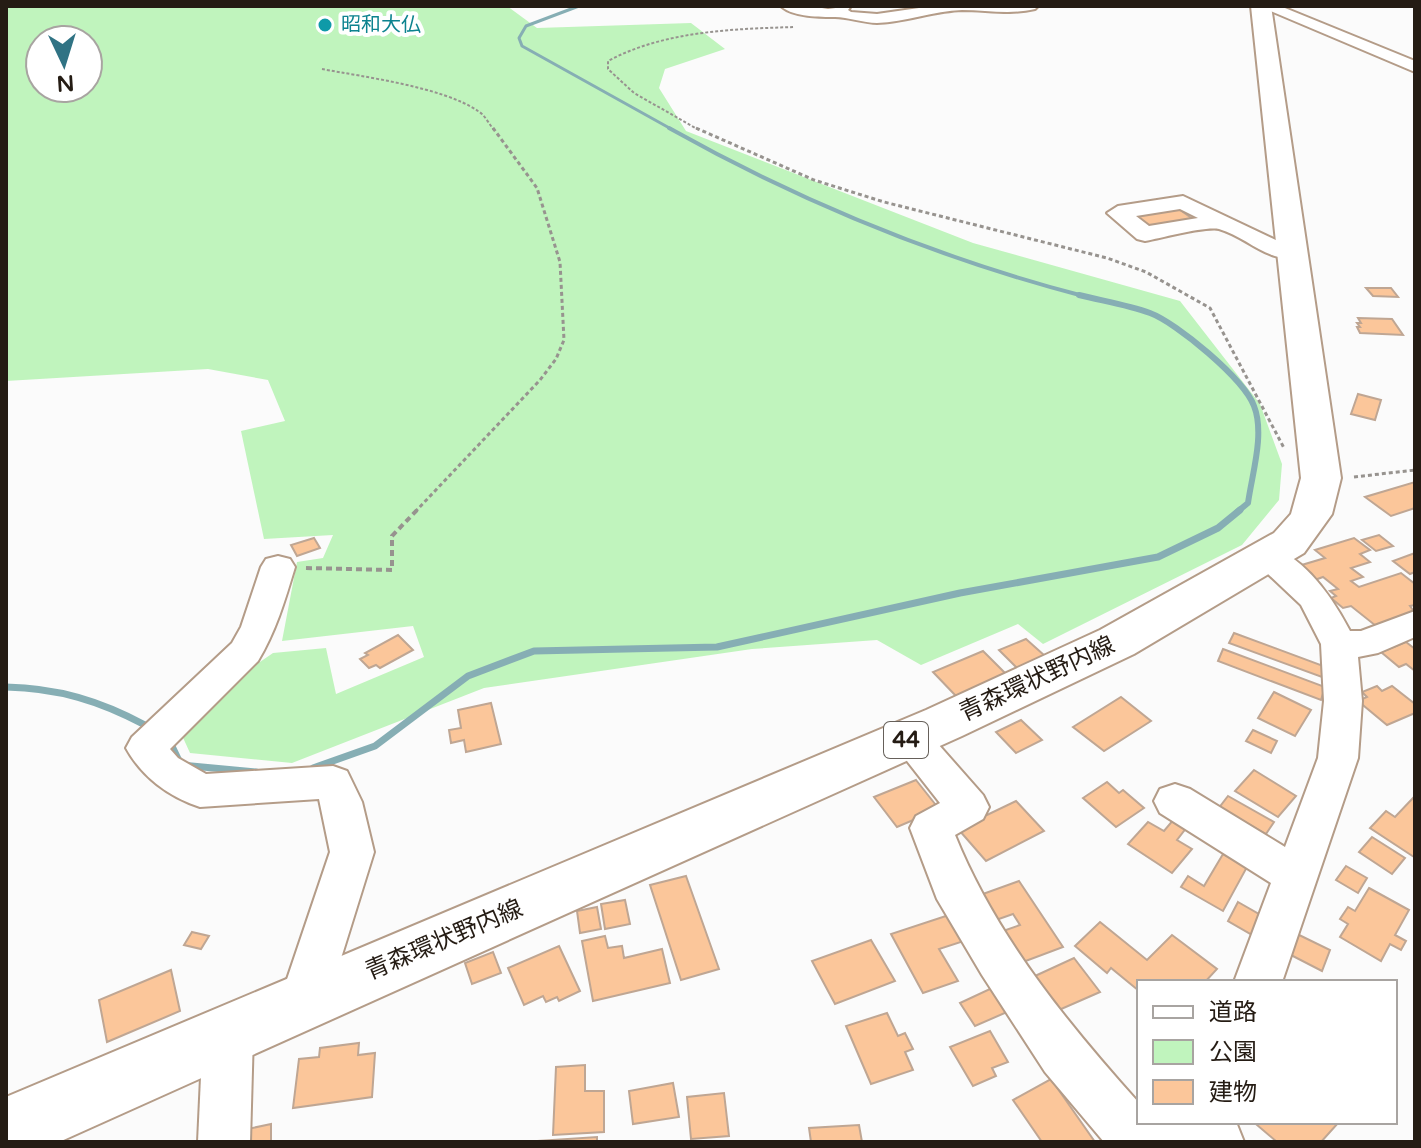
<svg xmlns="http://www.w3.org/2000/svg" width="1421" height="1148" font-family="'Varela Round','Noto Sans JP',sans-serif">
  <style>
    .green { fill: #c0f4bd; fill-rule: evenodd }
    .lines { fill: none; stroke-linecap: round; stroke-linejoin: round }
    .stream-far3 { stroke: #86aeb4; stroke-width: 3 }
    .stream-far2 { stroke: #86aeb4; stroke-width: 4 }
    .stream-far1 { stroke: #86aeb4; stroke-width: 6 }
    .stream { stroke: #86aeb4; stroke-width: 7 }
    .building { fill: #fbc69a; stroke: #bfa693; stroke-width: 2 }
    .minor-casing { stroke: #b49c88; stroke-width: 4 }
    .major-casing { stroke: #b49c88; stroke-width: 4 }
    .path-far2 { stroke: #97938f; stroke-width: 2; stroke-dasharray: 3 2; stroke-linecap: butt }
    .path-far1 { stroke: #97938f; stroke-width: 3; stroke-dasharray: 4 3; stroke-linecap: butt }
    .path { stroke: #97938f; stroke-width: 4; stroke-dasharray: 6 4; stroke-linecap: butt }
    .minor { fill: #fff; fill-rule: evenodd }
    .major { fill: #fff; fill-rule: evenodd }
    .culture-dot { fill: #0f9aa8; stroke: #fff; stroke-width: 3 }
    .labels { text-anchor: middle; dominant-baseline: central; stroke-width: 8; stroke-linejoin: round; paint-order: stroke }
    .far-culture-label { font-size: 20px; fill: #0d838f; stroke: #fff; text-anchor: start }
    .shield { fill: #fff; stroke: #66605a; stroke-width: 2 }
    .shield-label { font-size: 22px; font-weight: bold; fill: #251c14 }
    .street-label { font-size: 24px; fill: #251c14; stroke: #fff }
  </style>
  <rect width="100%" height="100%" fill="#fbfbfb"/>
  <path class="green" d="M6 6H507L537 28 691 23 725 49 665 69 659 88 686 131 973 243 1180 301 1260 404 1282 464 1279 500 1242 545 1043 644 1018 624 921 665 877 640 752 649 484 688 292 763 190 753 175 720 273 653 326 648 336 694 424 657 413 626 282 641 297 562 323 558 333 535 264 539 241 431 285 421 268 380 208 369 6 381ZM40 40H88V88H40Z"/>
  <g class="lines">
    <polyline class="stream-far3" points="579,6 526,26 519,38 522,46 673,130"/>
    <path class="stream-far2" d="M669 128C801 202 940 259 1087 297"/>
    <path class="stream-far1" d="M1079 295C1103 301 1128 305 1150 313 1177 323 1244 379 1254 406 1265 434 1252 474 1248 503L1237 512"/>
    <g class="stream">
      <path d="M6 687C58 688 100 701 145 725"/>
      <polyline points="169,740 181,765 256,772"/>
      <polyline points="313,768 375,746 468,676 534,651 717,647 960,593 1158,557 1218,528 1240,510"/>
    </g>
  </g>
  <g class="building">
    <polygon points="1176,207 1197,222 1143,228 1125,215"/>
    <polygon points="1366,288 1391,288 1398,297 1373,296"/>
    <polygon points="1358,318 1392,319 1403,335 1360,333 1357,327 1360,327 1357,323 1361,323"/>
    <polygon points="1358,394 1381,400 1375,420 1351,414"/>
    <polygon points="1415,482 1415,508 1391,516 1365,497"/>
    <polygon points="1379,535 1393,546 1376,551 1362,540"/>
    <polygon points="314,538 320,548 297,556 291,545"/>
    <polygon points="1354,538 1370,550 1360,554 1370,562 1351,568 1363,577 1351,581 1359,587 1401,573 1415,584 1415,605 1410,606 1415,613 1376,626 1351,606 1343,608 1331,598 1336,596 1330,591 1338,589 1323,577 1312,581 1295,567 1325,558 1315,550"/>
    <polygon points="1415,553 1415,572 1410,574 1393,561"/>
    <polygon points="1234,633 1326,667 1322,677 1229,643"/>
    <polygon points="398,635 413,650 380,668 376,665 369,668 360,659 368,655 365,653"/>
    <polygon points="1026,639 1045,656 1018,669 999,650"/>
    <polygon points="1406,642 1415,649 1415,671 1406,664 1399,667 1381,652"/>
    <polygon points="1223,649 1325,687 1321,700 1218,661"/>
    <polygon points="983,651 1007,675 956,696 933,672"/>
    <polygon points="1377,686 1382,691 1392,686 1415,704 1415,713 1387,725 1358,701 1367,697 1362,692"/>
    <polygon points="1274,692 1311,710 1295,736 1258,718"/>
    <polygon points="1121,697 1151,721 1104,751 1073,727"/>
    <polygon points="491,703 501,744 466,752 464,740 451,743 449,730 461,728 458,710"/>
    <polygon points="1021,720 1042,740 1016,753 996,732"/>
    <polygon points="1253,730 1277,741 1271,753 1246,741"/>
    <polygon points="1254,770 1296,796 1278,817 1235,791"/>
    <polygon points="916,780 939,809 897,827 874,797"/>
    <polygon points="1107,782 1119,793 1123,790 1144,808 1116,827 1083,798"/>
    <polygon points="1228,796 1274,822 1266,834 1241,820 1215,813"/>
    <polygon points="1413,798 1415,800 1414,857 1370,828 1386,811 1395,817"/>
    <polygon points="1016,801 1044,831 986,861 959,830 982,810 987,815"/>
    <polygon points="1174,819 1187,827 1177,840 1192,849 1172,873 1128,844 1148,822 1164,831"/>
    <polygon points="1372,837 1405,858 1392,874 1359,852"/>
    <polygon points="1223,854 1247,867 1223,911 1181,887 1188,876 1204,886"/>
    <polygon points="1346,866 1367,878 1358,893 1336,880"/>
    <polygon points="686,876 719,969 681,980 650,885"/>
    <polygon points="1019,881 1063,947 1023,962 1003,931 1020,925 1013,914 996,920 980,895"/>
    <polygon points="1369,888 1409,910 1395,935 1406,941 1401,950 1390,944 1381,961 1340,937 1348,924 1340,919 1348,907 1355,911"/>
    <polygon points="625,900 630,924 605,929 601,904"/>
    <polygon points="1238,902 1264,917 1254,936 1228,921"/>
    <polygon points="597,907 601,929 580,933 577,911"/>
    <polygon points="952,914 967,940 939,949 958,981 923,993 891,934"/>
    <polygon points="1100,922 1147,960 1172,935 1217,969 1205,982 1139,982 1139,991 1111,968 1107,973 1075,946"/>
    <polygon points="192,932 209,936 201,949 184,945"/>
    <polygon points="1293,932 1330,950 1322,971 1285,952"/>
    <polygon points="605,936 608,948 622,946 624,958 662,949 670,983 593,1001 582,941"/>
    <polygon points="871,940 895,981 835,1004 812,961"/>
    <polygon points="559,946 580,991 559,1001 557,997 546,1002 543,996 524,1005 508,968"/>
    <polygon points="493,952 501,973 472,984 465,963"/>
    <polygon points="1074,958 1100,992 1059,1010 1035,976"/>
    <polygon points="171,970 180,1011 107,1042 99,1000"/>
    <polygon points="992,988 1007,1012 975,1026 960,1003"/>
    <polygon points="887,1013 898,1036 905,1033 913,1049 905,1052 913,1070 871,1084 846,1026"/>
    <polygon points="990,1031 1008,1062 992,1068 996,1076 973,1086 950,1047"/>
    <polygon points="359,1043 358,1055 375,1053 372,1097 293,1108 299,1059 319,1057 320,1048"/>
    <polygon points="585,1065 585,1091 604,1091 604,1132 553,1135 556,1067"/>
    <polygon points="1051,1079 1095,1142 1042,1142 1013,1100"/>
    <polygon points="673,1083 679,1117 633,1124 629,1091"/>
    <polygon points="724,1093 729,1136 691,1139 687,1097"/>
    <polygon points="1260,1122 1339,1122 1321,1142 1277,1142 1257,1125"/>
    <polygon points="271,1124 271,1142 242,1142 243,1130"/>
    <polygon points="859,1125 862,1142 811,1142 809,1128"/>
    <polygon points="597,1137 597,1142 522,1142"/>
  </g>
  <g class="lines">
    <g class="minor-casing">
      <g id="minor">
        <path d="M810 6 828 9 851 6 848 10 851 12 877 14 933 6H1038L1035 9C1010 15 987 10 962 10 934 11 905 22 877 23 863 23 848 17 835 17 820 17 794 17 782 7Z"/>
        <polygon points="1259,6 1280,6 1415,61 1415,72"/>
        <path d="M1183 196 1280 242 1301 247 1305 252 1301 257C1269 265 1248 237 1219 229 1205 226 1162 238 1145 241L1137 239 1107 213 1118 206ZM1180 209 1198 218 1149 226 1136 216Z"/>
        <path d="M1267 546C1305 556 1333 599 1350 631H1361L1415 611V637L1378 653 1358 657 1362 701 1358 758 1282 982H1234L1271 883 1160 813 1154 801 1160 789 1175 784 1190 789 1285 847 1318 758 1324 701 1321 644 1301 605 1250 557 1255 549Z"/>
        <path d="M278 556 290 559 295 567C285 600 276 631 258 661L170 749 178 758 206 774 333 766 347 771 362 802 374 852 328 1000 321 1016 304 1022 287 1016 280 1000 330 852 319 799 200 807C169 797 142 777 126 748L132 737 232 643 241 627 261 567 266 559Z"/>
        <path d="M909 723 923 727 983 795 989 807 983 819 955 835C995 935 1068 1024 1139 1103V1122H1236L1244 1142H1104L1045 1072 982 975 937 899 910 828 916 816 940 803 889 738 895 727Z"/>
        <polygon points="228,1010 245,1017 253,1034 250,1142 198,1142 203,1034 211,1017"/>
      </g>
    </g>
    <g class="major-casing">
      <polygon id="major" points="1251,6 1271,6 1341,478 1332,514 1304,553 1134,654 962,736 59,1142 6,1142 6,1097 926,710 1100,630 1274,533 1291,514 1301,478"/>
    </g>
    <g class="path-far2">
      <path d="M322 69C364 77 443 87 478 111 485 115 489 124 494 130"/>
      <path d="M699 130 634 93 608 69V61C664 31 732 29 794 27"/>
    </g>
    <g class="path-far1">
      <polyline points="696,128 814,180 884,202 1107,258 1146,272 1210,308 1284,448"/>
      <polyline points="1354,477 1415,470"/>
      <polyline points="415,512 540,380 556,359 564,340 560,262 537,188 493,128"/>
    </g>
    <polyline class="path" points="306,568 392,570 392,536 417,510"/>
    <use href="#minor" class="minor"/>
    <use href="#major" class="major"/>
  </g>
  <circle class="culture-dot" cx="325" cy="25" r="8"/>
  <g class="labels">
    <g class="far-culture-label">
      <text x="341" y="25">昭和大仏</text>
    </g>
    <rect class="shield" x="884" y="722" width="44" height="36" rx="6"/>
    <g class="shield-label">
      <text x="906" y="740">44</text>
    </g>
    <g class="street-label">
      <text transform="translate(1037 679) rotate(-25)">青森環状野内線</text>
      <text transform="translate(444 940) rotate(-23)">青森環状野内線</text>
    </g>
  </g>
  <rect width="1421" height="1148" fill="none" stroke="#251c14" stroke-width="16"/>
  <rect x="1137" y="980" width="260" height="144" fill="#ffffff" stroke="#a8a4a1" stroke-width="2"/>
  <rect x="1153" y="1006" width="40" height="12" fill="#ffffff" stroke="#a8a4a1" stroke-width="2"/>
  <text x="1209" y="1020" font-size="24" fill="#251c14">道路</text>
  <rect x="1153" y="1040" width="40" height="24" fill="#c0f4bd" stroke="#a8a4a1" stroke-width="2"/>
  <text x="1209" y="1060" font-size="24" fill="#251c14">公園</text>
  <rect x="1153" y="1080" width="40" height="24" fill="#fbc69a" stroke="#a8a4a1" stroke-width="2"/>
  <text x="1209" y="1100" font-size="24" fill="#251c14">建物</text>
  <g transform="translate(64 64) rotate(176)"><circle r="38" fill="#ffffff" stroke="#a8a4a1" stroke-width="2"/>
  <path d="M0-6L14 30L0 20L-14 30Z" fill="#307384"/>
  <text y="-12" font-size="22" font-weight="bold" text-anchor="middle" fill="#251c14">N</text>
  </g>
</svg>
